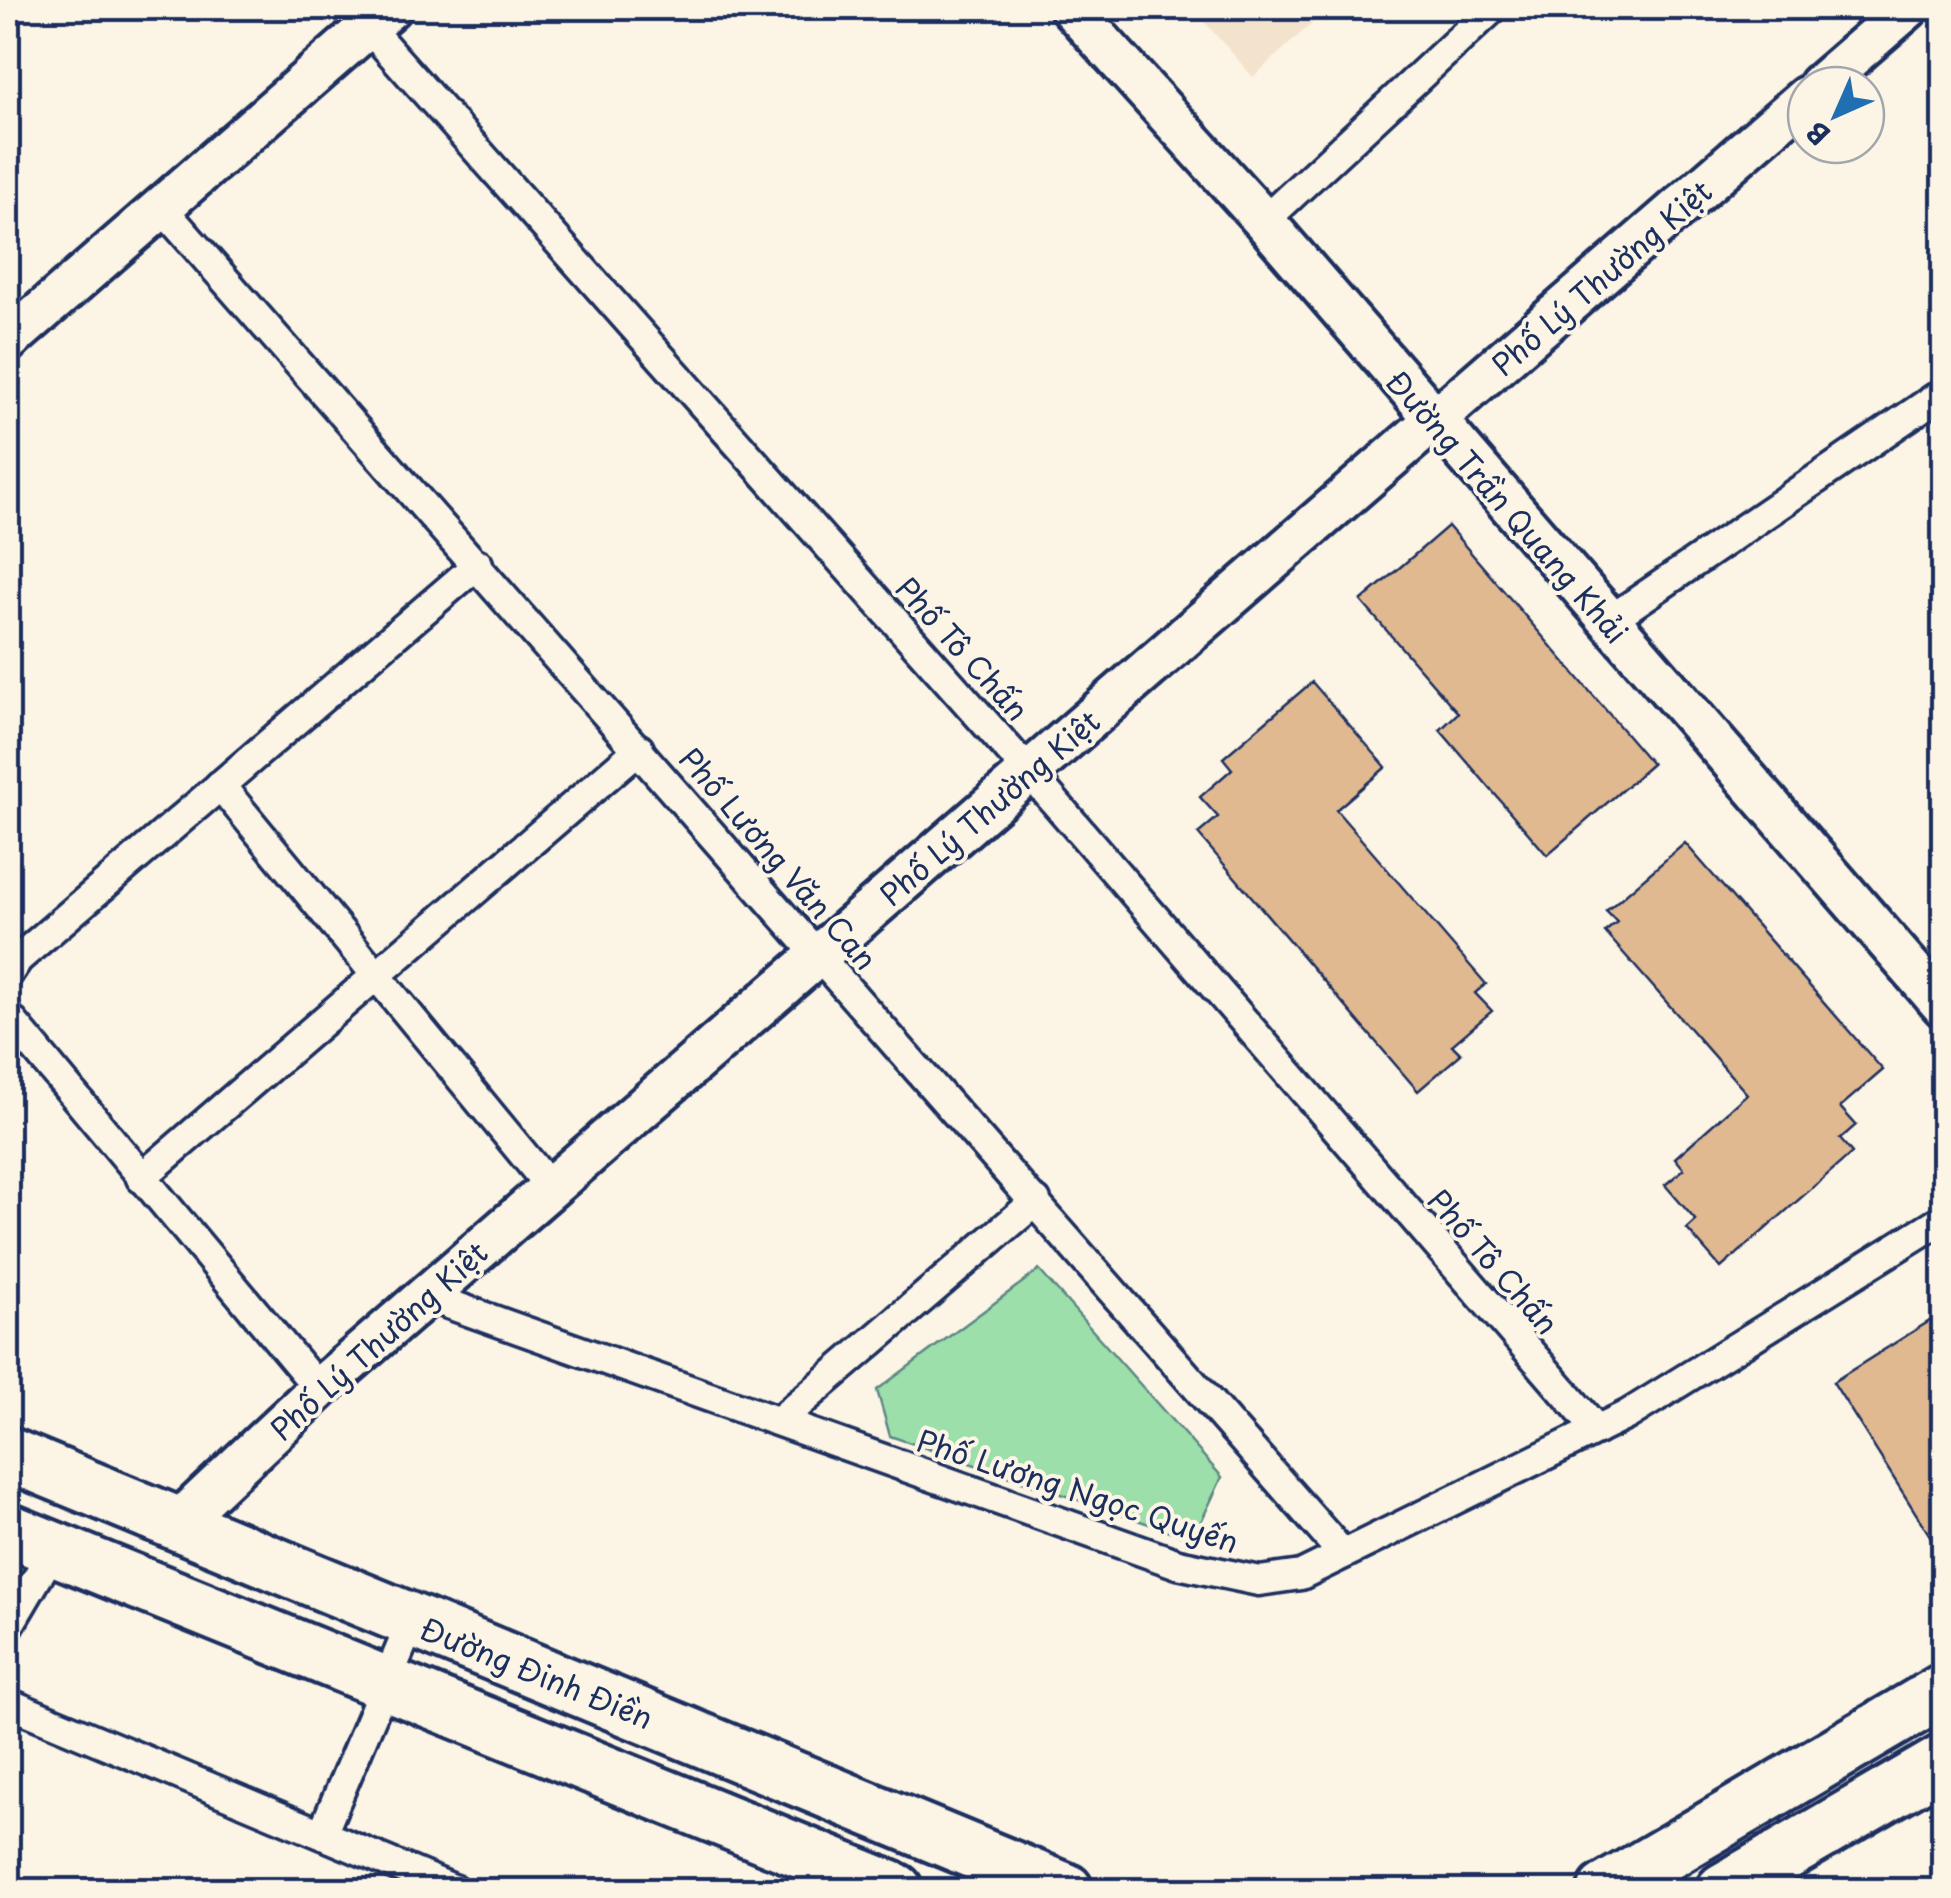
<svg xmlns="http://www.w3.org/2000/svg" width="1951" height="1898" font-family="'Playpen Sans',sans-serif">
  <style>
    .built { fill: #f4e3cc }
    .green { fill: #9ddfaa; stroke: #5c8784; stroke-width: 2.5 }
    .building { fill: #e0b991; stroke: #1b2f5e; stroke-width: 2.5 }
    .lines { fill: none; stroke-linecap: round; stroke-linejoin: round }
    .street-casing { stroke: #1b2f5e; stroke-width: 35 }
    .secondary-casing { stroke: #1b2f5e; stroke-width: 48 }
    .highway-casing { stroke: #1b2f5e; stroke-width: 60 }
    .street { stroke: #fcf5e5; stroke-width: 28 }
    .secondary { stroke: #fcf5e5; stroke-width: 40 }
    .highway { stroke: #fcf5e5; stroke-width: 52 }
    .labels { text-anchor: middle; dominant-baseline: central; stroke-width: 8; stroke-linejoin: round; paint-order: stroke }
    .street-label { font-size: 30px; fill: #1b2f5e; stroke: #fcf5e5 }
  </style>
  <rect width="100%" height="100%" fill="#fcf5e5"/>
  <filter id="ink" filterUnits="userSpaceOnUse"><feTurbulence type="fractalNoise" baseFrequency=".01" numOctaves="2"/><feDisplacementMap in="SourceGraphic" scale="20" xChannelSelector="R" yChannelSelector="G"/><feConvolveMatrix kernelMatrix="1 2 1 2 8 2 1 2 1" color-interpolation-filters="sRGB"/></filter>
  <g filter="url(#ink)">
    <polygon class="built" points="1192,8 1329,8 1253,77"/>
    <polygon class="green" points="1039,1270 1222,1477 1193,1539 890,1436 877,1390"/>
    <g class="building">
      <polygon points="1448,526 1652,764 1547,855 1440,730 1458,713 1361,601"/>
      <polygon points="1312,682 1386,767 1336,810 1486,984 1475,993 1492,1011 1452,1045 1461,1054 1418,1091 1198,834 1218,817 1200,797 1232,769 1223,758"/>
      <polygon points="1685,843 1883,1070 1840,1107 1856,1125 1840,1139 1852,1153 1721,1268 1687,1229 1696,1221 1665,1185 1684,1169 1675,1158 1747,1094 1605,932 1617,922 1606,911"/>
      <polygon points="1944,1312 1944,1558 1833,1382"/>
    </g>
    <g class="lines">
      <g class="street-casing">
        <g id="street">
          <polyline points="351,8 1029,772 1597,1430"/>
          <polyline points="162,208 1343,1554"/>
          <polyline points="1264,221 1493,8"/>
          <polyline points="1607,622 1944,392"/>
          <polyline points="220,785 551,1188"/>
          <polyline points="8,974 18,959 478,564"/>
          <polyline points="8,1016 319,1389"/>
          <polyline points="141,1178 639,749"/>
          <polyline points="426,1296 1178,1564 1259,1581 1301,1575 1627,1415 1944,1218"/>
          <polyline points="779,1421 1036,1201"/>
          <polyline points="8,1627 54,1549"/>
          <polyline points="8,1703 455,1890"/>
          <polyline points="322,1834 412,1621"/>
        </g>
      </g>
      <g class="secondary-casing">
        <g id="secondary">
          <polyline points="1071,8 1264,221 1944,1007"/>
          <polyline points="1819,85 1908,8"/>
          <polyline points="8,341 390,8"/>
          <polyline points="177,1523 319,1389 1806,97"/>
        </g>
      </g>
      <g class="highway-casing">
        <g id="highway">
          <polyline points="8,1454 1066,1890"/>
          <polyline points="8,1530 896,1890"/>
          <polyline points="1605,1890 1944,1690"/>
          <polyline points="1723,1890 1944,1761"/>
        </g>
      </g>
      <use href="#street" class="street"/>
      <use href="#secondary" class="secondary"/>
      <use href="#highway" class="highway"/>
    </g>
  </g>
  <g class="labels">
    <g class="street-label">
      <text transform="translate(1601 277) rotate(-41)">Phố Lý Thường Kiệt</text>
      <text transform="translate(1508 506) rotate(49)">Đường Trần Quang Khải</text>
      <text transform="translate(963 648) rotate(48)">Phố Tô Chấn</text>
      <text transform="translate(989 807) rotate(-41)">Phố Lý Thường Kiệt</text>
      <text transform="translate(779 858) rotate(49)">Phố Lương Văn Can</text>
      <text transform="translate(1494 1261) rotate(49)">Phố Tô Chấn</text>
      <text transform="translate(378 1340) rotate(-42)">Phố Lý Thường Kiệt</text>
      <text transform="translate(1078 1490) rotate(18)">Phố Lương Ngọc Quyến</text>
      <text transform="translate(537 1672) rotate(22)">Đường Đinh Điền</text>
    </g>
  </g>
  <rect width="1951" height="1898" fill="none" stroke="#fcf5e5" stroke-width="40"/>
  <rect x="20" y="20" width="1911" height="1858" fill="none" stroke="#1b2f5e" stroke-width="4" filter="url(#ink)"/>
  <g transform="translate(1836 115) rotate(225)"><circle r="48" fill="#fcf5e5" stroke="#a2a6af" stroke-width="2.5"/>
  <path d="M0-8L18 38L0 25L-18 38Z" fill="#1f6fb2"/>
  <text y="-15" font-size="28" font-weight="bold" text-anchor="middle" fill="#1b2f5e">B</text>
  </g>
</svg>
